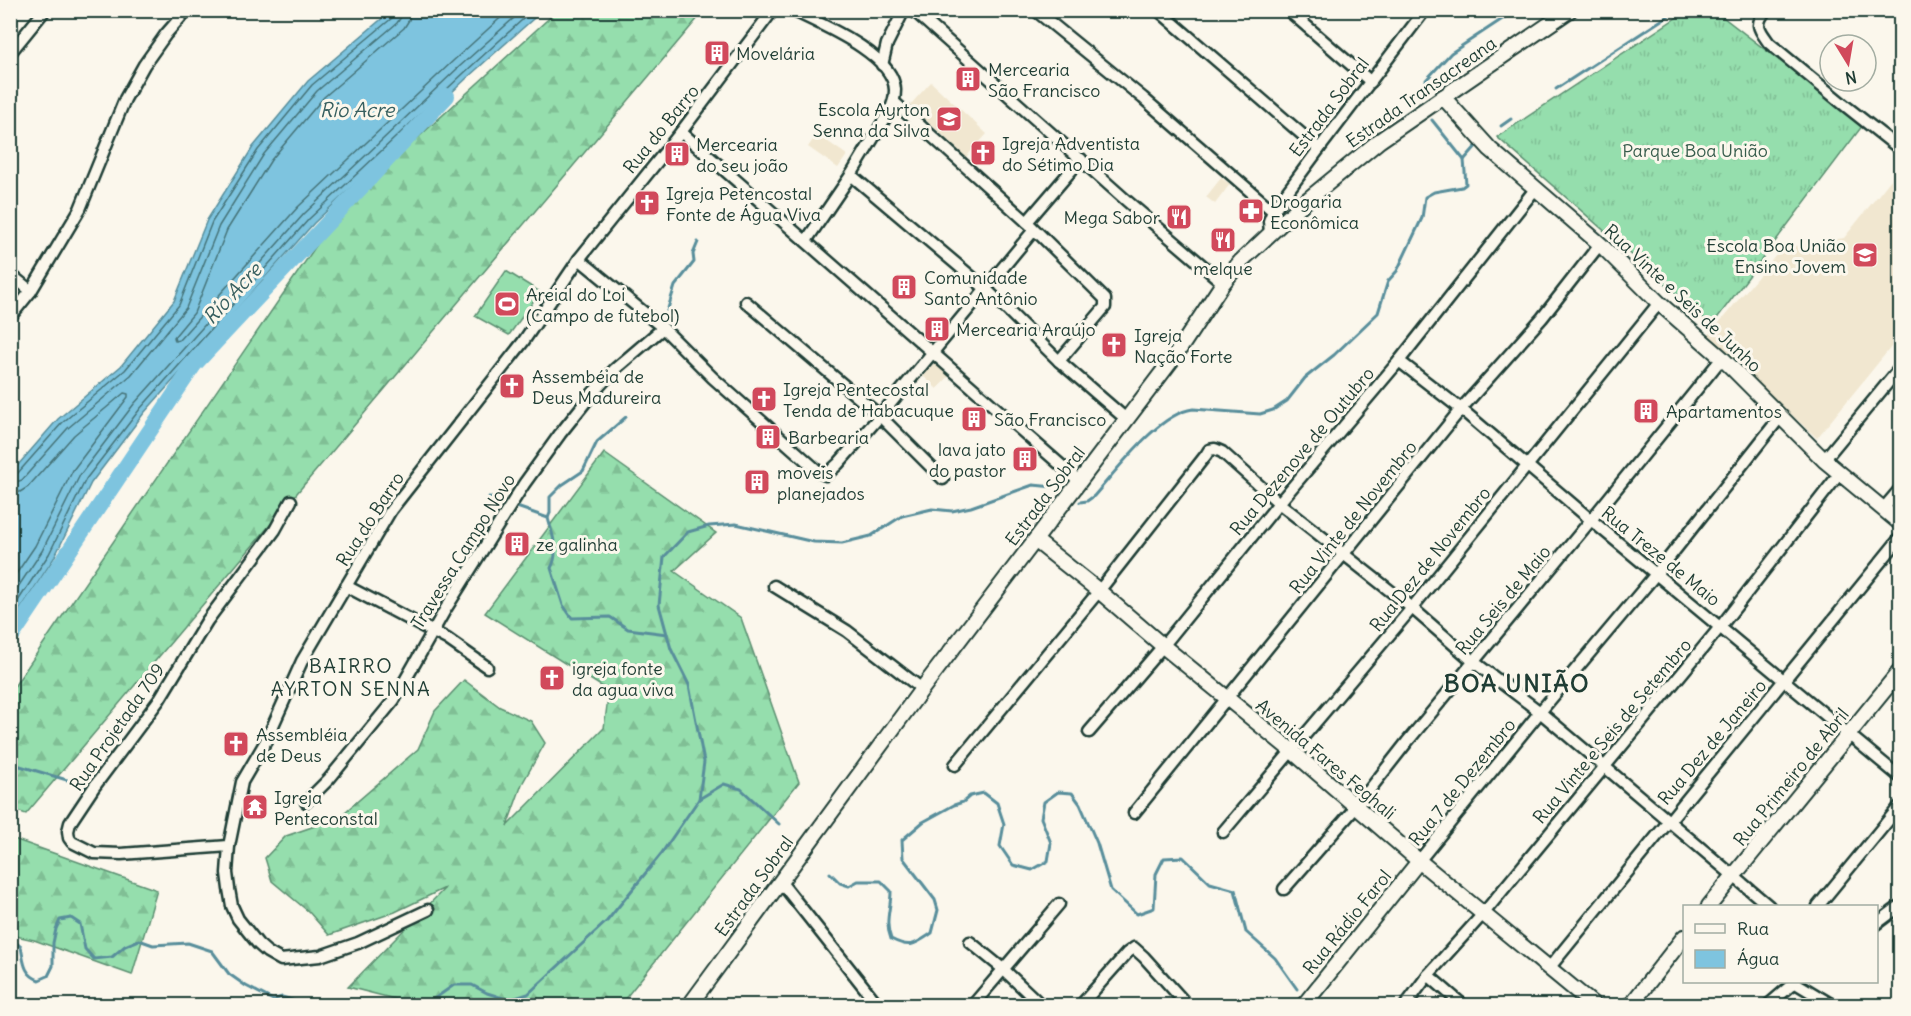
<svg xmlns="http://www.w3.org/2000/svg" width="1911" height="1016" font-family="Delius,sans-serif">
  <style>
    .built { fill: #f1e7d0 }
    .grass { fill: url(#grass-tufts); stroke: #5a8e70; stroke-width: 1.5 }
    .forest { fill: url(#forest-firs); stroke: #5a8e70; stroke-width: 1.5 }
    .pitch { fill: #95dead; stroke: #5a8e70; stroke-width: 1.5 }
    .water { fill: #7ec4df; stroke: #588e9b; stroke-width: 1.5 }
    .lines { fill: none; stroke-linecap: round; stroke-linejoin: round }
    .shore { stroke: #457378; stroke-width: 1.5 }
    .stream { stroke: #588e9b; stroke-width: 3 }
    .river { stroke: #7ec4df; stroke-width: 16 }
    .minor-casing { stroke: #1f3d34; stroke-width: 15 }
    .tertiary-casing { stroke: #1f3d34; stroke-width: 18 }
    .minor { stroke: #fbf7ec; stroke-width: 10 }
    .tertiary { stroke: #fbf7ec; stroke-width: 14 }
    .labels { text-anchor: middle; dominant-baseline: central; stroke-width: 6; stroke-linejoin: round; paint-order: stroke }
    .poi-label { font-size: 18px; fill: #1f3d34; stroke: #fbf7ec; text-anchor: start }
    .street-label { font-size: 18px; fill: #1f3d34; stroke: #fbf7ec }
    .park-label { font-size: 18px; fill: #375d4c; stroke: #fbf7ec }
    .water-label { font-size: 20px; font-style: italic; fill: #375f5f; stroke: #fbf7ec }
    .neighbourhood-label { font-size: 20px; letter-spacing: 1.5px; fill: #1f3d34; stroke: #fbf7ec }
    .district-label { font-size: 24px; font-weight: bold; letter-spacing: 1.5px; fill: #1f3d34; stroke: #fbf7ec }
  </style>
  <defs>
    <pattern id="grass-tufts" width="24" height="20" patternUnits="userSpaceOnUse" patternTransform="scale(1.5)"><rect width="24" height="20" fill="#95dead"/><path d="M3 7l-1-3M5 7V3M7 7l1-3M15 17l-1-3M17 17v-4M19 17l1-3" fill="none" stroke="#80bf95"/></pattern>
    <pattern id="forest-firs" width="22" height="20" patternUnits="userSpaceOnUse" patternTransform="scale(1.5)"><rect width="22" height="20" fill="#95dead"/><path d="M5 1l3.5 6h-7zM16 11l3.5 6h-7z" fill="#80bf95"/></pattern>
  </defs>
  <rect width="100%" height="100%" fill="#fbf7ec"/>
  <filter id="ink" filterUnits="userSpaceOnUse"><feTurbulence type="fractalNoise" baseFrequency=".0167" numOctaves="2"/><feDisplacementMap in="SourceGraphic" scale="12" xChannelSelector="R" yChannelSelector="G"/><feConvolveMatrix kernelMatrix="1 2 1 2 8 2 1 2 1" color-interpolation-filters="sRGB"/></filter>
  <g filter="url(#ink)">
    <g class="built">
      <polygon points="931,82 987,134 966,157 910,105"/>
      <polygon points="817,134 847,155 838,168 808,147"/>
      <polygon points="1900,168 1900,336 1817,438 1707,337 1782,248 1844,238"/>
      <polygon points="1221,178 1230,184 1215,204 1206,197"/>
      <polygon points="935,362 950,375 937,389 923,376"/>
    </g>
    <polygon class="grass" points="1688,10 1715,11 1863,125 1712,325 1497,137"/>
    <g class="forest">
      <polygon points="557,11 704,11 26,814 11,809 11,691 344,205"/>
      <polygon points="604,453 716,533 674,571 741,618 799,782 620,1005 418,1005 348,987 445,888 395,912 329,935 309,912 272,881 265,858 286,836 338,818 418,749 435,711 464,680 500,707 531,721 545,743 522,784 507,826 604,728 609,691 485,613"/>
      <polygon points="11,838 157,890 132,975 34,940 11,935"/>
    </g>
    <polygon class="pitch" points="506,271 540,292 509,335 475,316"/>
    <polygon class="water" points="391,11 542,11 468,77 314,223 144,413 91,483 54,558 11,624 11,473 58,419 121,366 174,301 207,220 253,147 308,81"/>
    <g class="lines">
      <g class="shore">
        <polyline points="411,10 409,20 404,28 324,97 271,160 227,230 194,313 174,337 175,341 179,340 298,207 453,61 509,10"/>
        <polyline points="10,476 17,474 62,423 125,370 179,305 212,222 258,150 312,85 392,18 394,10"/>
        <polyline points="10,484 22,480 68,428 131,375 186,308 219,226 264,154 317,91 397,23 401,17 402,10"/>
        <polyline points="10,493 20,492 28,487 74,435 124,393 128,394 128,397 73,470 35,546 10,583"/>
        <polyline points="10,599 42,551 80,475 134,404 304,214 459,67 523,10"/>
        <polyline points="10,613 49,554 86,479 140,409 309,219 464,73 533,10"/>
      </g>
      <g class="stream">
        <polyline points="1556,89 1677,10"/>
        <polyline points="1427,91 1426,80 1451,53 1516,10"/>
        <polyline points="1501,126 1511,119"/>
        <polyline points="1464,160 1478,144"/>
        <polyline points="664,321 675,286 694,262 693,254 698,242"/>
        <path d="M626 417 597 442 583 471 562 485 550 497V513L548 518C552 534 560 552 551 568L563 605 572 618 610 617 628 629 667 634"/>
        <polyline points="489,497 507,503"/>
        <path d="M1080 502 1087 501 1094 496C1117 470 1159 413 1193 409L1260 414 1273 410 1287 401 1305 378 1334 355 1378 313 1388 281 1397 271 1422 218 1425 197 1434 192 1462 187 1466 184 1464 160 1432 120"/>
        <polyline points="514,506 548,518"/>
        <polyline points="10,763 87,786"/>
        <polyline points="699,799 724,784 741,789 779,824"/>
        <path d="M830 873 840 883 849 886 858 881H881L891 891C891 910 884 921 891 939 910 949 914 945 932 933L938 910 935 900 903 858 902 840 923 822 954 805 963 802 970 796 984 793 997 803 1004 824 1000 846 1013 865 1032 870 1048 861 1051 843 1041 818 1044 802 1058 792 1072 793 1080 804 1097 843 1111 890 1137 914 1154 908 1156 874 1164 858 1183 857 1210 883 1235 890 1246 932 1275 958 1297 989"/>
        <path d="M10 933 14 941 21 947C24 961 23 974 39 980L48 976 53 966V943L56 929 60 920 71 918 80 924 85 949 94 959 112 957 125 946 139 940 153 945 188 943 212 951 229 974 246 986 273 1000 282 997 295 1001 331 1006"/>
        <polyline points="424,1006 454,985 472,985 487,993 509,1000 528,994 607,921 661,854 699,799 704,762 689,685 671,649 659,605 664,557 688,532 709,526 736,524 814,542 842,543 871,536 902,516 932,509 952,511 971,507 1033,485 1054,487"/>
      </g>
      <polyline class="river" points="10,639 194,365 447,96"/>
      <g class="minor-casing">
        <g id="minor">
          <path d="M792 10C820 24 894 54 895 90 895 98 893 105 889 112L851 175 806 241"/>
          <polyline points="913,10 1127,201 1223,283"/>
          <polyline points="1035,10 1143,98 1273,211"/>
          <polyline points="1158,10 1319,149"/>
          <polyline points="1288,10 1371,82"/>
          <path d="M1766 10C1754 25 1759 29 1769 43L1843 104 1900 149"/>
          <polyline points="10,53 45,10"/>
          <polyline points="882,65 887,44 904,10"/>
          <polyline points="894,102 1027,222 1105,299 1105,307 1059,361"/>
          <polyline points="681,132 1079,481"/>
          <polyline points="851,175 986,289 1059,361 1126,419"/>
          <polyline points="1027,222 1081,159"/>
          <polyline points="1270,233 1269,221 1273,211 1319,149 1425,10"/>
          <polyline points="579,259 663,328 713,378 819,472 826,475 838,464 880,416 1034,230"/>
          <polyline points="10,274 31,291"/>
          <polyline points="746,302 880,416 943,479"/>
          <polyline points="10,317 31,291 80,209 125,99 144,65 166,34 187,10"/>
          <polyline points="1399,361 1461,409 1591,520 1900,777"/>
          <polyline points="1824,460 1900,368"/>
          <polyline points="1883,509 1900,489"/>
          <polyline points="346,586 447,639 487,667"/>
          <polyline points="774,586 847,631 922,689"/>
          <polyline points="1089,732 1163,646 1279,503 1399,361 1536,188"/>
          <polyline points="955,765 1099,591 1206,455 1209,450 1215,449 1222,452 1279,503 1412,608 1474,662 1540,712 1769,906"/>
          <polyline points="306,802 329,779 394,700 445,610 524,484 560,434 591,395 615,369 663,328"/>
          <polyline points="1134,813 1461,409 1542,318 1600,244"/>
          <polyline points="1223,832 1412,608 1659,303"/>
          <polyline points="229,846 121,854 94,853 72,842 69,838 68,831 70,823 94,787 159,700 207,621 275,530 291,501"/>
          <polyline points="1419,861 1540,712 1656,574 1781,416"/>
          <polyline points="780,881 879,1006"/>
          <polyline points="1284,889 1356,807 1407,742 1591,520 1722,358"/>
          <polyline points="1818,906 1900,806"/>
          <polyline points="428,910 358,943 320,956 281,960 267,952 258,944 238,919 232,906 229,889 227,873 229,846 242,782 266,741 302,661 391,510 523,342 579,259 681,132 773,10"/>
          <polyline points="1876,924 1900,906"/>
          <polyline points="970,942 1003,969 1042,1006"/>
          <polyline points="1550,967 1900,538"/>
          <polyline points="1428,975 1464,1006"/>
          <polyline points="1794,982 1834,1006"/>
          <polyline points="972,1006 1059,904"/>
          <polyline points="1080,1006 1127,953 1134,948 1144,957 1188,1006"/>
          <polyline points="1405,1006 1428,975 1483,914 1721,626 1840,473"/>
          <polyline points="1767,1006 1795,982"/>
        </g>
      </g>
      <g class="tertiary-casing">
        <g id="tertiary">
          <polyline points="1443,97 1490,149 1600,244 1659,303 1722,358 1824,460 1900,523"/>
          <polyline points="1035,540 1099,591 1163,646 1292,751 1419,861 1595,1006"/>
          <polyline points="1709,906 1900,671"/>
          <polyline points="689,1006 922,689 1177,353 1223,283 1241,261 1300,206 1379,141 1570,10"/>
          <polyline points="1303,1006 1419,861"/>
          <polyline points="1630,1006 1684,937"/>
        </g>
      </g>
      <use href="#minor" class="minor"/>
      <use href="#tertiary" class="tertiary"/>
    </g>
  </g>
  <defs>
    <g id="building-square" transform="scale(1.35)"><rect x="-9" y="-9" width="18" height="18" rx="4" fill="#d1495b" stroke="#fbf7ec"/><path d="M-4-6H4V6H1V3H-1V6H-4ZM-2.5-4.3h1.7v1.8h-1.7ZM.8-4.3h1.7v1.8H.8ZM-2.5-1h1.7V.8h-1.7ZM.8-1h1.7V.8H.8Z" fill="#fff"/></g>
    <g id="school-square" transform="scale(1.35)"><rect x="-9" y="-9" width="18" height="18" rx="4" fill="#d1495b" stroke="#fbf7ec"/><path d="M0-5L7-2L0 1L-7-2ZM-4 1L0 2.5L4 1V4Q0 6-4 4Z" fill="#fff"/></g>
    <g id="church-square" transform="scale(1.35)"><rect x="-9" y="-9" width="18" height="18" rx="4" fill="#d1495b" stroke="#fbf7ec"/><path d="M-1.2-6h2.4v3.5h3.3v2.4h-3.3V6h-2.4V-.1h-3.3v-2.4h3.3Z" fill="#fff"/></g>
    <g id="pharmacy-square" transform="scale(1.35)"><rect x="-9" y="-9" width="18" height="18" rx="4" fill="#d1495b" stroke="#fbf7ec"/><path d="M-2-6h4v4h4v4h-4v4h-4v-4h-4v-4h4Z" fill="#fff"/></g>
    <g id="restaurant-square" transform="scale(1.35)"><rect x="-9" y="-9" width="18" height="18" rx="4" fill="#d1495b" stroke="#fbf7ec"/><path d="M-5-6h1v4h1v-4h1v4h1v-4h1v5L-1.5 .5V6h-2V.5L-5-1ZM5-6V6H3V1.5H1.5Q1.5-4 5-6Z" fill="#fff"/></g>
    <g id="stadium-square" transform="scale(1.35)"><rect x="-9" y="-9" width="18" height="18" rx="4" fill="#d1495b" stroke="#fbf7ec"/><path d="M0-5a6.5 5 0 1 0 0 10a6.5 5 0 1 0 0-10ZM-3.5-1.8h7v3.6h-7Z" fill="#fff"/></g>
    <g id="temple-square" transform="scale(1.35)"><rect x="-9" y="-9" width="18" height="18" rx="4" fill="#d1495b" stroke="#fbf7ec"/><path d="M0-6L5-2H3V0L6.5 2.5H4V6H1.5V3h-3V6H-4V2.5H-6.5L-3 0V-2H-5Z" fill="#fff"/></g>
  </defs>
  <g fill-rule="evenodd">
    <use href="#building-square" x="717" y="53"/>
    <use href="#building-square" x="968" y="79"/>
    <use href="#school-square" x="949" y="119"/>
    <use href="#church-square" x="983" y="153"/>
    <use href="#building-square" x="677" y="154"/>
    <use href="#church-square" x="647" y="203"/>
    <use href="#pharmacy-square" x="1251" y="211"/>
    <use href="#restaurant-square" x="1179" y="217"/>
    <use href="#restaurant-square" x="1223" y="240"/>
    <use href="#school-square" x="1865" y="255"/>
    <use href="#building-square" x="904" y="287"/>
    <use href="#stadium-square" x="507" y="304"/>
    <use href="#building-square" x="937" y="329"/>
    <use href="#church-square" x="1114" y="345"/>
    <use href="#church-square" x="512" y="386"/>
    <use href="#church-square" x="764" y="399"/>
    <use href="#building-square" x="1646" y="411"/>
    <use href="#building-square" x="974" y="419"/>
    <use href="#building-square" x="768" y="437"/>
    <use href="#building-square" x="1025" y="459"/>
    <use href="#building-square" x="757" y="482"/>
    <use href="#building-square" x="517" y="544"/>
    <use href="#church-square" x="552" y="678"/>
    <use href="#church-square" x="236" y="744"/>
    <use href="#temple-square" x="255" y="807"/>
  </g>
  <g class="labels">
    <g class="poi-label">
      <text x="736" y="53">Movelária</text>
      <text x="988" y="69">Mercearia<tspan x="988" dy="21">São Francisco</tspan></text>
      <text x="930" y="109" text-anchor="end">Escola Ayrton<tspan x="930" dy="21">Senna da Silva</tspan></text>
      <text x="1002" y="143">Igreja Adventista<tspan x="1002" dy="21">do Sétimo Dia</tspan></text>
      <text x="696" y="144">Mercearia<tspan x="696" dy="21">do seu joão</tspan></text>
      <text x="666" y="193">Igreja Petencostal<tspan x="666" dy="21">Fonte de Água Viva</tspan></text>
      <text x="1270" y="201">Drogaria<tspan x="1270" dy="21">Econômica</tspan></text>
      <text x="1160" y="217" text-anchor="end">Mega Sabor</text>
      <text x="1846" y="245" text-anchor="end">Escola Boa União<tspan x="1846" dy="21">Ensino Jovem</tspan></text>
      <text x="1223" y="268" text-anchor="middle">melque</text>
      <text x="924" y="277">Comunidade<tspan x="924" dy="21">Santo Antônio</tspan></text>
      <text x="526" y="294">Areial do Loi<tspan x="526" dy="21">(Campo de futebol)</tspan></text>
      <text x="956" y="329">Mercearia Araújo</text>
      <text x="1134" y="335">Igreja<tspan x="1134" dy="21">Nação Forte</tspan></text>
      <text x="532" y="376">Assembéia de<tspan x="532" dy="21">Deus Madureira</tspan></text>
      <text x="783" y="389">Igreja Pentecostal<tspan x="783" dy="21">Tenda de Habacuque</tspan></text>
      <text x="1666" y="411">Apartamentos</text>
      <text x="994" y="419">São Francisco</text>
      <text x="788" y="437">Barbearia</text>
      <text x="1006" y="449" text-anchor="end">lava jato<tspan x="1006" dy="21">do pastor</tspan></text>
      <text x="777" y="472">moveis<tspan x="777" dy="21">planejados</tspan></text>
      <text x="536" y="544">ze galinha</text>
      <text x="572" y="668">igreja fonte<tspan x="572" dy="21">da agua viva</tspan></text>
      <text x="256" y="734">Assembléia<tspan x="256" dy="21">de Deus</tspan></text>
      <text x="274" y="797">Igreja<tspan x="274" dy="21">Penteconstal</tspan></text>
    </g>
    <g class="street-label">
      <text transform="translate(1421 92) rotate(-35)">Estrada Transacreana</text>
      <text transform="translate(1329 107) rotate(-53)">Estrada Sobral</text>
      <text transform="translate(661 129) rotate(-51)">Rua do Barro</text>
      <text transform="translate(1683 298) rotate(43)">Rua Vinte e Seis de Junho</text>
      <text transform="translate(1302 451) rotate(-50)">Rua Dezenove de Outubro</text>
      <text transform="translate(1045 496) rotate(-53)">Estrada Sobral</text>
      <text transform="translate(1353 517) rotate(-51)">Rua Vinte de Novembro</text>
      <text transform="translate(370 519) rotate(-57)">Rua do Barro</text>
      <text transform="translate(463 551) rotate(-58)">Travessa Campo Novo</text>
      <text transform="translate(1661 556) rotate(39)">Rua Treze de Maio</text>
      <text transform="translate(1430 559) rotate(-51)">Rua Dez de Novembro</text>
      <text transform="translate(1503 600) rotate(-50)">Rua Seis de Maio</text>
      <text transform="translate(117 727) rotate(-55)">Rua Projetada 709</text>
      <text transform="translate(1612 731) rotate(-50)">Rua Vinte e Seis de Setembro</text>
      <text transform="translate(1712 742) rotate(-50)">Rua Dez de Janeiro</text>
      <text transform="translate(1326 759) rotate(40)">Avenida Fares Feghali</text>
      <text transform="translate(1791 777) rotate(-51)">Rua Primeiro de Abril</text>
      <text transform="translate(1462 782) rotate(-51)">Rua 7 de Dezembro</text>
      <text transform="translate(754 886) rotate(-54)">Estrada Sobral</text>
      <text transform="translate(1347 922) rotate(-51)">Rua Rádio Farol</text>
    </g>
    <g class="park-label">
      <text x="1695" y="150">Parque Boa União</text>
    </g>
    <g class="water-label">
      <text x="357" y="109">Rio Acre</text>
      <text transform="translate(232 293) rotate(-47)">Río Acre</text>
    </g>
    <g class="neighbourhood-label">
      <text x="351" y="665">BAIRRO<tspan x="351" dy="23">AYRTON SENNA</tspan></text>
    </g>
    <g class="district-label">
      <text x="1517" y="683">BOA UNIÃO</text>
    </g>
  </g>
  <rect width="1911" height="1016" fill="none" stroke="#fbf7ec" stroke-width="36"/>
  <rect x="18" y="18" width="1875" height="980" fill="none" stroke="#1f3d34" stroke-width="2" filter="url(#ink)"/>
  <rect x="1683" y="905" width="195" height="78" fill="#fbf7ec" stroke="#a3ada2" stroke-width="1.5"/>
  <rect x="1695" y="924" width="30" height="9" fill="#fbf7ec" stroke="#a3ada2" stroke-width="1.5"/>
  <text x="1737" y="935" font-size="18" fill="#1f3d34">Rua</text>
  <rect x="1695" y="950" width="30" height="18" fill="#7ec4df" stroke="#a3ada2" stroke-width="1.5"/>
  <text x="1737" y="965" font-size="18" fill="#1f3d34">Água</text>
  <g transform="translate(1848 63) rotate(169)"><circle r="28" fill="#fbf7ec" stroke="#a3ada2" stroke-width="1.5"/>
  <path d="M0-4.5L10 22L0 15L-10 22Z" fill="#d1495b"/>
  <text y="-9" font-size="16" font-weight="bold" text-anchor="middle" fill="#1f3d34">N</text>
  </g>
</svg>
